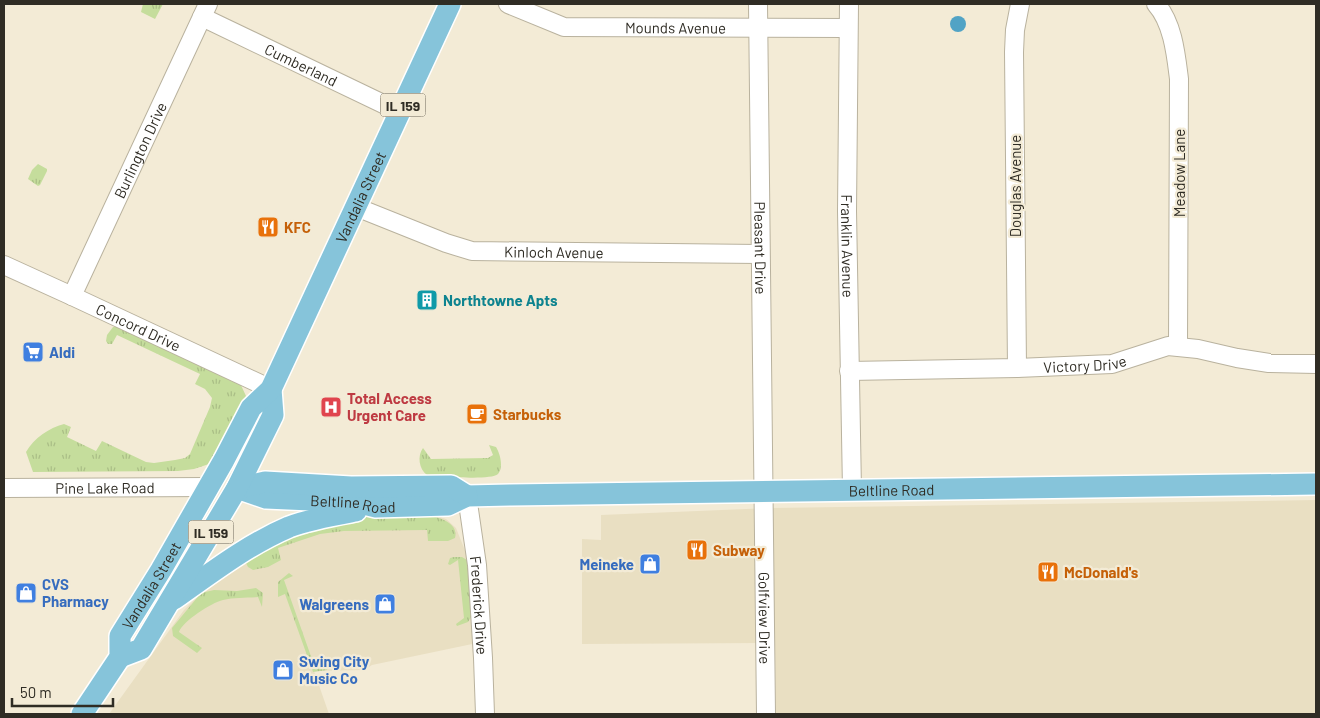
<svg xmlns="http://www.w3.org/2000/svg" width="1320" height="718" font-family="Barlow,sans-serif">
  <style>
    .built { fill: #e9dfc2 }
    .grass { fill: url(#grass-tufts) }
    .water { fill: #51a3c5 }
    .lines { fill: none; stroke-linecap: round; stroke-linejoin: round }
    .minor-casing { stroke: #b9b29e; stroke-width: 20 }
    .major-casing { stroke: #fff; stroke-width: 24 }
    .minor { stroke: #fff; stroke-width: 18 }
    .major { stroke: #86c4da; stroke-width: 21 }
    .labels { text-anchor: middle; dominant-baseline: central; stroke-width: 4.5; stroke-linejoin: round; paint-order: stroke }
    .shield { fill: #f3ebd6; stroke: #6a6559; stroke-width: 1 }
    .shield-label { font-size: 14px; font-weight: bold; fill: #2f2c24 }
    .street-label { font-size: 15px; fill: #2f2c24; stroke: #f3ebd6 }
    .food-label { font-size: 15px; font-weight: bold; fill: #c56008; stroke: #f3ebd6; text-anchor: start }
    .culture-label { font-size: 15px; font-weight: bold; fill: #0d838f; stroke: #f3ebd6; text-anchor: start }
    .shop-label { font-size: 15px; font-weight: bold; fill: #366cbe; stroke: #f3ebd6; text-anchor: start }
    .health-label { font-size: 15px; font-weight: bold; fill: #be3a42; stroke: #f3ebd6; text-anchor: start }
  </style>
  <defs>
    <pattern id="grass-tufts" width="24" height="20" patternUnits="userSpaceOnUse" patternTransform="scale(1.25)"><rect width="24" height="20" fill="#c5dd9c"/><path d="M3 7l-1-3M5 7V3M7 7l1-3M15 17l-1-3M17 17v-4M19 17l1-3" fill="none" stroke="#aabe86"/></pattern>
  </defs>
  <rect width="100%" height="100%" fill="#f3ebd6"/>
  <g class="built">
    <polygon points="1316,500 1316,714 776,714 775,643 582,644 582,539 601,540 601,515 772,508"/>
    <polygon points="431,514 446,519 456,528 468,558 477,643 372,665 364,670 314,671 329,714 109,714 184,610 200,594 248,553 366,515"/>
  </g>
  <g class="grass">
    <polygon points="143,4 163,4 155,19 141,12"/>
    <polygon points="38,164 47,169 47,171 40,185 38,186 28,179 32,170"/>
    <path d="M113 327H123L240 383 246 396 245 401 212 463 194 469 178 471 33 472 26 452C34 438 49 428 64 424L71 427 67 437 96 451 102 441 146 462 154 463 175 460 185 458 190 454 210 407 212 398 205 389 195 384 200 374 117 335 112 344H108L106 341 107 335Z"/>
    <path d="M489 445 496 447C500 453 504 468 498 474 490 481 439 476 427 475 419 469 417 456 423 448L431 459 488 458 493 455Z"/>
    <path d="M429 515C440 518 459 523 455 538L448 541H428L427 530 344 531 320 534 278 548 281 560 268 567 253 570 248 567 245 561 272 541 335 521 366 516Z"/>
    <polygon points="454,557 462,557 467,560 473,614 468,622 457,626 456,624 464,618 458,560 450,565 448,564 450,558"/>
    <polygon points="289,573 293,576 284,580 313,662 322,659 325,660 327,670 313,672 285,594 278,597 278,582"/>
    <path d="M256 588 263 593 262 607 258 597C247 598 234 597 223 600 211 603 183 621 179 632L202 648 197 653 173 636 172 628 201 593 214 590 237 591Z"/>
  </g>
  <circle class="water" cx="958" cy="24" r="8"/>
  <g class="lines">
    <g class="minor-casing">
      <g id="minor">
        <path id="s1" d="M508 4 564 27 848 28"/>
        <path id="s2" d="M758 4 766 714"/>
        <path id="s3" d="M849 4 847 211 852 490"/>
        <path d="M1156 4C1173 23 1176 55 1179 79L1178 346"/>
        <path id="s4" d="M202 17 400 112"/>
        <path id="s5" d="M356 207 446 243 472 251 760 254"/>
        <path id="s6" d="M4 265 72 296 271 389"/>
        <path id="s7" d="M72 296 208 4"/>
        <polyline points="1017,368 1014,52 1015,30 1020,4"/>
        <path id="s8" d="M849 371 1017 368 1112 364 1168 346 1198 349 1237 358 1269 363 1316 364"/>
        <path id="s9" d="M4 488 208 487"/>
        <path id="s10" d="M467 496 477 565 483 658 485 714"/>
      </g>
    </g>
    <g class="major-casing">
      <g id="major">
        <path id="s11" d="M237 488 266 498 356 502 376 507 448 505 467 496 510 495 1316 484"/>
        <polyline points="239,488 265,482 351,487 451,486 467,496"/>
        <path d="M174 599C211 573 247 545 289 527 310 519 334 515 356 511"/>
        <polyline points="120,657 141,649 237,488 273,415 271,389"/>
        <path id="s12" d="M82 714 120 657V636L161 570 224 460 251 408 271 389 450 4"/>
      </g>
    </g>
    <use href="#minor" class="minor"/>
    <use href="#major" class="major"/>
  </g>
  <defs>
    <g id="restaurant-square" transform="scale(1.125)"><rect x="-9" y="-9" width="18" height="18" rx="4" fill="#e8710a" stroke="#f3ebd6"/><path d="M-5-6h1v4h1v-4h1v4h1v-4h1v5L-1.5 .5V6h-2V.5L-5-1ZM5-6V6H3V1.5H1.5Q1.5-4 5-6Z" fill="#fff"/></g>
    <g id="building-square" transform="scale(1.125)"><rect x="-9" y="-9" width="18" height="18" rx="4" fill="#0f9aa8" stroke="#f3ebd6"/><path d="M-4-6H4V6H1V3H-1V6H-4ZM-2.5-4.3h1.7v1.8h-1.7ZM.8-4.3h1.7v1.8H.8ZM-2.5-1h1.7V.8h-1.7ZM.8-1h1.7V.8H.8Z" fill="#fff"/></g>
    <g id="supermarket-square" transform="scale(1.125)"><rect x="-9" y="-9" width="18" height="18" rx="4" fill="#3f7fe0" stroke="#f3ebd6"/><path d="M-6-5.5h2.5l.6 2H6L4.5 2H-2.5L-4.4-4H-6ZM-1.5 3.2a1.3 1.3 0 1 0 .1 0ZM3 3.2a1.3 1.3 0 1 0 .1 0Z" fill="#fff"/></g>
    <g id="hospital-square" transform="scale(1.125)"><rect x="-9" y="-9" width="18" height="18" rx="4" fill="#e0444e" stroke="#f3ebd6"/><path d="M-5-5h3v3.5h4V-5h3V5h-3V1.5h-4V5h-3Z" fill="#fff"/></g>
    <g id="cafe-square" transform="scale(1.125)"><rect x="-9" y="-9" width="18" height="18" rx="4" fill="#e8710a" stroke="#f3ebd6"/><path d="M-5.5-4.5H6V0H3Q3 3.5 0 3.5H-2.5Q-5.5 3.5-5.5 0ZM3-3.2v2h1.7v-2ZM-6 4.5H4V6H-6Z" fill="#fff"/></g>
    <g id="shop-square" transform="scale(1.125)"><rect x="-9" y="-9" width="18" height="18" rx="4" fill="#3f7fe0" stroke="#f3ebd6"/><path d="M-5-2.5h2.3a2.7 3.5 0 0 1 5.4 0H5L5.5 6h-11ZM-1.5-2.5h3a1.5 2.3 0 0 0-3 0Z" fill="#fff"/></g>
  </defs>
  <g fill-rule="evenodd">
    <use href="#restaurant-square" x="268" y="227"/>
    <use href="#building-square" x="427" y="300"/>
    <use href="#supermarket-square" x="33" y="352"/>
    <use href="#hospital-square" x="331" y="407"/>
    <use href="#cafe-square" x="477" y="414"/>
    <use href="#restaurant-square" x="697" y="550"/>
    <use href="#shop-square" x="650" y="564"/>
    <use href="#restaurant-square" x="1048" y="572"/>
    <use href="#shop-square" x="26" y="593"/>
    <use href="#shop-square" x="385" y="604"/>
    <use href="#shop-square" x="283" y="670"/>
  </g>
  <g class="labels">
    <g class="shield">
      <rect x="380.5" y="93.5" width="45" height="23" rx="4"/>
      <rect x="188.5" y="520.5" width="45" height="23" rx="4"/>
    </g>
    <g class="shield-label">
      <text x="403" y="105">IL 159</text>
      <text x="211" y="532">IL 159</text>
    </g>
    <g class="street-label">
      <text stroke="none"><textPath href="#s1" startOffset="172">Mounds Avenue</textPath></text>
      <text stroke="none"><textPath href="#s4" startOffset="110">Cumberland</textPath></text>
      <text stroke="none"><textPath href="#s7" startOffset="161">Burlington Drive</textPath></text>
      <text transform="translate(1179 173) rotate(-90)">Meadow Lane</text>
      <text transform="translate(1015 186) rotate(-90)">Douglas Avenue</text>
      <text stroke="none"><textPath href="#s12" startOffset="592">Vandalia Street</textPath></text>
      <text stroke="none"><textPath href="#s2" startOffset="244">Pleasant Drive</textPath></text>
      <text stroke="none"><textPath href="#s3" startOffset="242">Franklin Avenue</textPath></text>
      <text stroke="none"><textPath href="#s5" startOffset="206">Kinloch Avenue</textPath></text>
      <text stroke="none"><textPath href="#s6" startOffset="148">Concord Drive</textPath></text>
      <text stroke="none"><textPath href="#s8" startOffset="236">Victory Drive</textPath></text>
      <text stroke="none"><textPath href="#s9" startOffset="101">Pine Lake Road</textPath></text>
      <text stroke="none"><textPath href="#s11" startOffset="659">Beltline Road</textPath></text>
      <text stroke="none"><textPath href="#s11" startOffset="118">Beltline Road</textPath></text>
      <text stroke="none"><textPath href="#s12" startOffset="149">Vandalia Street</textPath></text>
      <text stroke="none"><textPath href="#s10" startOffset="110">Frederick Drive</textPath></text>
      <text stroke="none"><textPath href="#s2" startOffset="614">Golfview Drive</textPath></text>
    </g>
    <g class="food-label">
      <text x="284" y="227">KFC</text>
      <text x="493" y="414">Starbucks</text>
      <text x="713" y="550">Subway</text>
      <text x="1064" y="572">McDonald's</text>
    </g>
    <g class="culture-label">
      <text x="443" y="300">Northtowne Apts</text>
    </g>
    <g class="shop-label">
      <text x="49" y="352">Aldi</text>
      <text x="634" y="564" text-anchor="end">Meineke</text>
      <text x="42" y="584">CVS<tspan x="42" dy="17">Pharmacy</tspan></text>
      <text x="369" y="604" text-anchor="end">Walgreens</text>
      <text x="299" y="661">Swing City<tspan x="299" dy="17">Music Co</tspan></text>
    </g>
    <g class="health-label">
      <text x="347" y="398">Total Access<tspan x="347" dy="17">Urgent Care</tspan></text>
    </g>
  </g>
  <rect width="1320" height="718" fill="none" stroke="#2f2c24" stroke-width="10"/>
  <path d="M12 698v8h101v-8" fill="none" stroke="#2f2c24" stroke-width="2.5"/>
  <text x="20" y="698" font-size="15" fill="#2f2c24" stroke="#f3ebd6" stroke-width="4" paint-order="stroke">50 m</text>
</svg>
